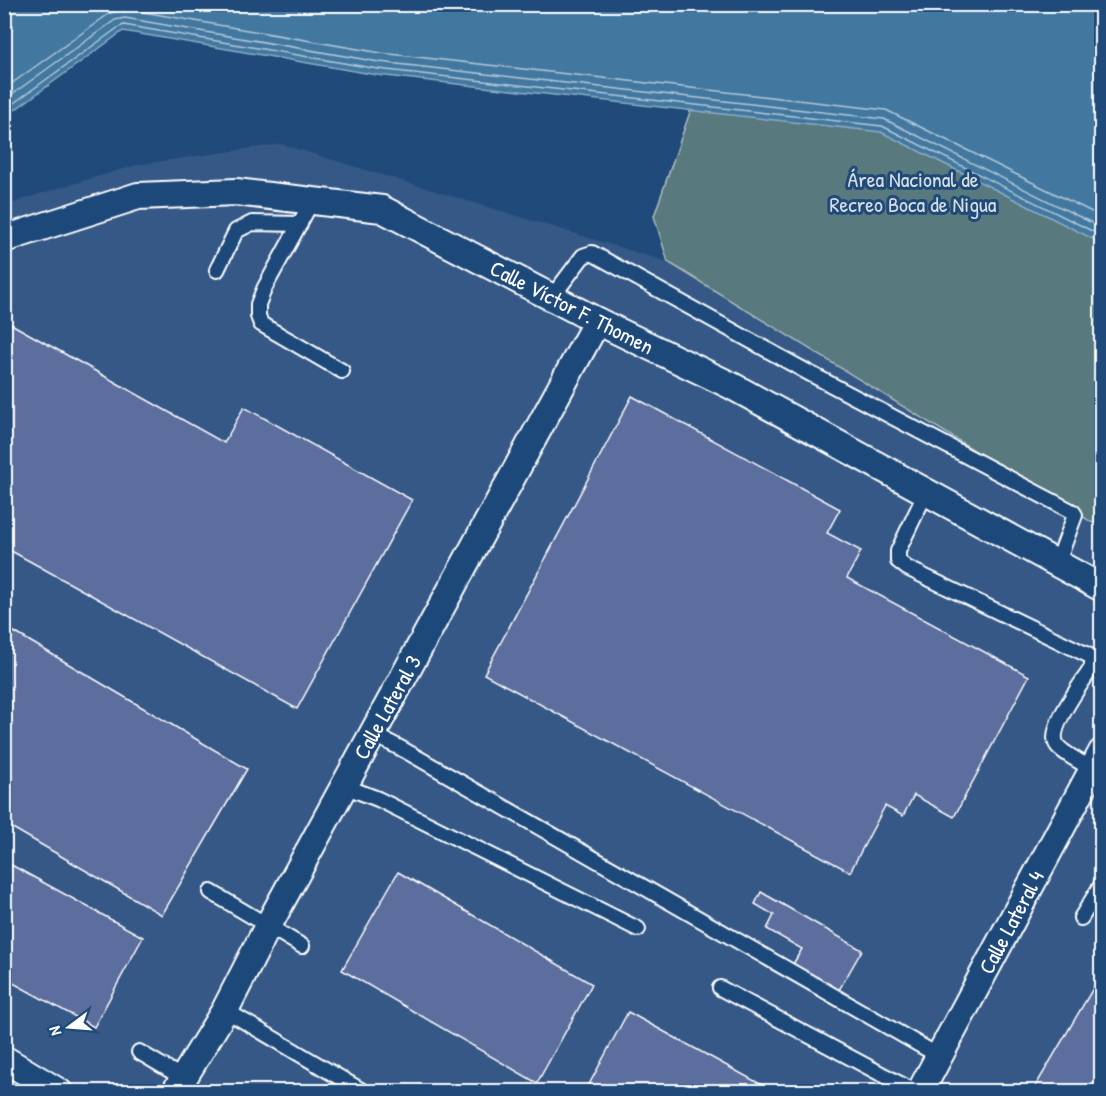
<svg xmlns="http://www.w3.org/2000/svg" width="1106" height="1096" font-family="'Patrick Hand',sans-serif">
  <style>
    .built { fill: #355886 }
    .green { fill: #59797e; stroke: #acbcbe; stroke-width: 1.5 }
    .water { fill: #4378a0; stroke: #8eaec6; stroke-width: 1.5 }
    .lines { fill: none; stroke-linecap: round; stroke-linejoin: round }
    .shore { stroke: #b4c9d9; stroke-width: 1.5 }
    .building { fill: #5c6e9d; stroke: #fff; stroke-width: 1.5 }
    .lane-casing { stroke: #fff; stroke-width: 18 }
    .street-casing { stroke: #fff; stroke-width: 30 }
    .lane { stroke: #1f4a7a; stroke-width: 14 }
    .street { stroke: #1f4a7a; stroke-width: 26 }
    .labels { text-anchor: middle; dominant-baseline: central; stroke-width: 6; stroke-linejoin: round; paint-order: stroke }
    .park-label { font-size: 22px; fill: #d6dedf; stroke: #1f4a7a }
    .street-label { font-size: 22px; fill: #fff; stroke: #1f4a7a }
  </style>
  <rect width="100%" height="100%" fill="#1f4a7a"/>
  <filter id="ink" filterUnits="userSpaceOnUse"><feTurbulence type="fractalNoise" baseFrequency=".0167" numOctaves="2"/><feDisplacementMap in="SourceGraphic" scale="12" xChannelSelector="R" yChannelSelector="G"/><feConvolveMatrix kernelMatrix="1 2 1 2 8 2 1 2 1" color-interpolation-filters="sRGB"/></filter>
  <g filter="url(#ink)">
    <polygon class="built" points="281,144 668,262 1101,528 1101,1091 5,1092 5,207 23,199 136,165"/>
    <polygon class="green" points="727,5 1101,5 1101,528 668,262 654,216"/>
    <polygon class="water" points="5,4 1101,5 1101,243 881,132 377,75 123,31 5,117"/>
    <g class="lines">
      <g class="shore">
        <polyline points="4,89 110,13 126,9 381,53 886,110 1102,217"/>
        <polyline points="4,100 115,20 125,18 379,62 884,119 1102,228"/>
        <polyline points="4,110 119,27 124,25 378,69 882,126 1102,236"/>
      </g>
    </g>
    <g class="building">
      <polygon points="4,320 224,443 244,407 412,500 297,709 4,547"/>
      <polygon points="632,396 840,509 827,533 861,551 847,578 1029,676 954,817 914,795 903,816 885,806 850,872 484,674"/>
      <polygon points="4,626 247,769 162,915 4,823"/>
      <polygon points="4,861 143,937 94,1027 4,978"/>
      <polygon points="398,872 592,984 537,1083 342,970"/>
      <polygon points="761,892 862,950 839,990 793,964 802,949 767,929 774,915 755,904"/>
      <polygon points="1102,973 1102,1092 1032,1092"/>
      <polygon points="628,1012 775,1092 585,1092"/>
    </g>
    <g class="lines">
      <g class="lane-casing">
        <g id="lane">
          <polyline points="312,201 265,287 258,304 258,316 261,324 342,371"/>
          <polyline points="217,270 236,231 252,223 300,224"/>
          <polyline points="552,297 583,256 592,253 809,373 1073,512 1075,515 1057,564"/>
          <path d="M926 492 898 551V561L907 568 1092 657V667C1083 682 1046 729 1057 745 1062 753 1084 764 1092 769"/>
          <polyline points="373,734 404,750 939,1056"/>
          <polyline points="344,786 378,799 638,929"/>
          <polyline points="211,892 302,946"/>
          <polyline points="1081,918 1102,884"/>
          <polyline points="720,988 915,1092"/>
          <polyline points="225,1010 364,1092"/>
          <polyline points="139,1052 183,1078"/>
        </g>
      </g>
      <g class="street-casing">
        <g id="street">
          <polyline points="4,239 138,196 236,192 382,209 597,321 732,386 1102,588"/>
          <polyline points="4,1059 59,1092"/>
          <polyline points="175,1092 225,1010 268,926 597,321"/>
          <polyline points="920,1092 1102,752"/>
        </g>
      </g>
      <use href="#lane" class="lane"/>
      <use href="#street" class="street"/>
    </g>
  </g>
  <g class="labels">
    <g class="park-label">
      <text x="913" y="179">Área Nacional de<tspan x="913" dy="25">Recreo Boca de Nigua</tspan></text>
    </g>
    <g class="street-label">
      <text transform="translate(572 307) rotate(27)">Calle Víctor F. Thomen</text>
      <text transform="translate(387 707) rotate(-61)">Calle Lateral 3</text>
      <text transform="translate(1011 922) rotate(-62)">Calle Lateral 4</text>
    </g>
  </g>
  <rect width="1106" height="1096" fill="none" stroke="#1f4a7a" stroke-width="24"/>
  <rect x="12" y="12" width="1082" height="1072" fill="none" stroke="#fff" stroke-width="2" filter="url(#ink)"/>
  <g transform="translate(69 1027) rotate(254)" stroke="#1f4a7a" stroke-width="4.5" paint-order="stroke">
  <path d="M0-4.5L10 22L0 15L-10 22Z" fill="#ffffff"/>
  <text y="-9" font-size="16" font-weight="bold" text-anchor="middle" fill="#ffffff">N</text>
  </g>
</svg>
